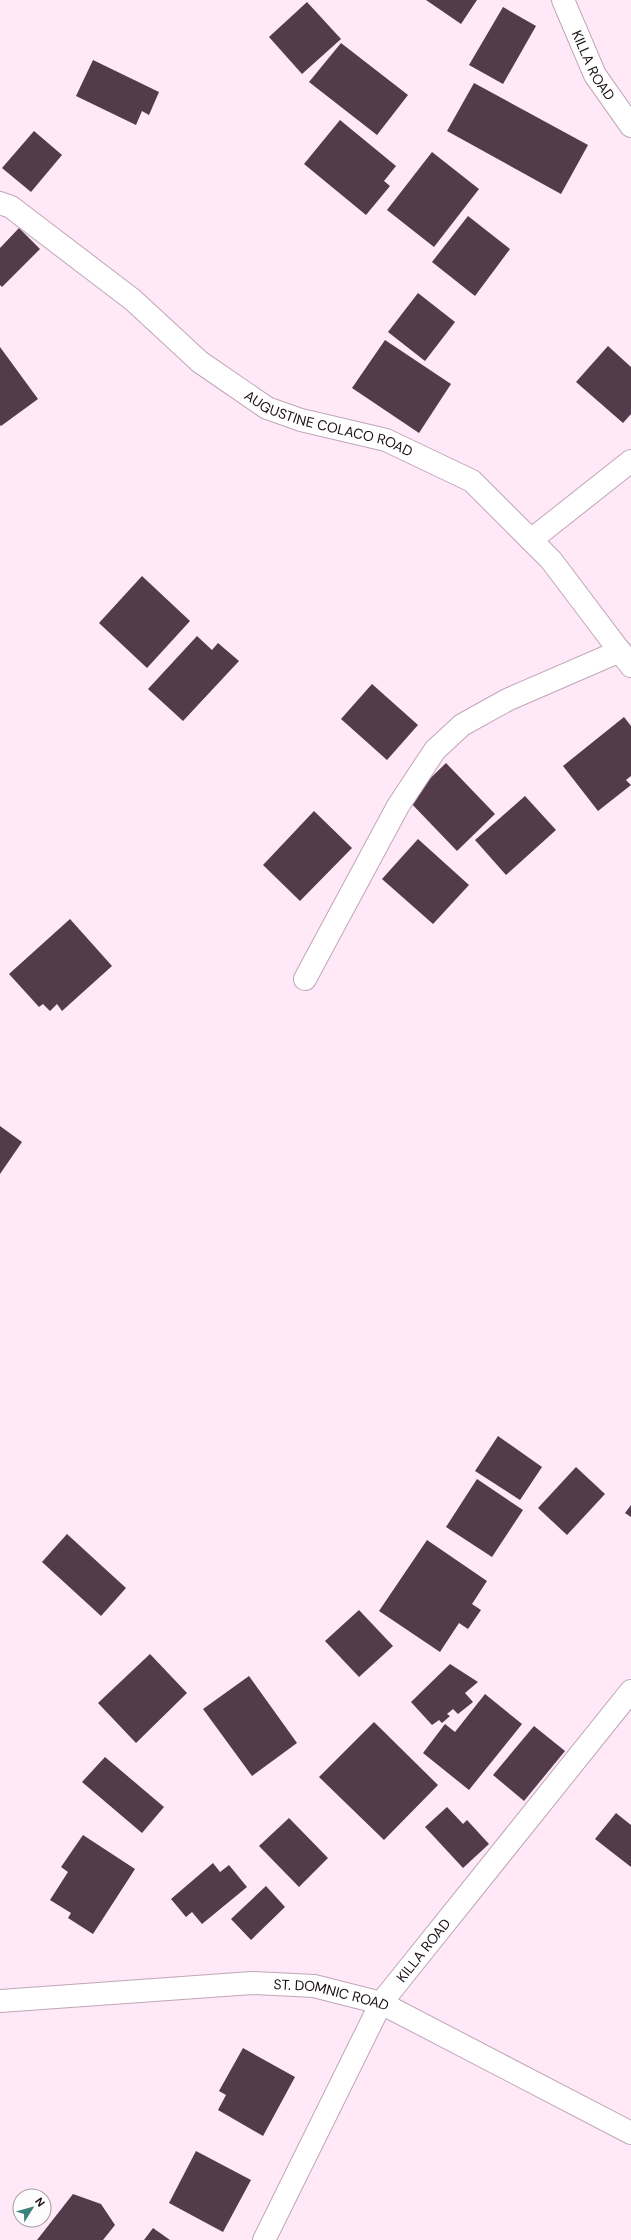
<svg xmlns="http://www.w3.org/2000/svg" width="631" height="2240" font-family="'DM Sans',sans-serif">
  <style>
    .building { fill: #523c4c }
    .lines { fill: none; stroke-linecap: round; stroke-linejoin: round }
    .minor-casing { stroke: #c0a6b8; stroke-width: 24 }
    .major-casing { stroke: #c0a6b8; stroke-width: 24 }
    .minor { stroke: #fff; stroke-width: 22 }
    .major { stroke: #fff; stroke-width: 22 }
    .labels { text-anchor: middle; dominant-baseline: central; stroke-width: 4; stroke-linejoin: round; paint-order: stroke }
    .street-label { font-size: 14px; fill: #1a1017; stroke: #fdfdfd }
  </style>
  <rect width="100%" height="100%" fill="#ffe8f7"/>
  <g class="building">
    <polygon points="426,0 477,0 461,24"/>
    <polygon points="307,2 341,39 302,74 269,37"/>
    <polygon points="503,7 536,26 503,84 469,65"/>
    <polygon points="341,43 408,95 377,135 309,82"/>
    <polygon points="93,60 159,92 149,115 142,111 136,125 76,96"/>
    <polygon points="474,83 588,145 561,194 447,131"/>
    <polygon points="340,120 396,166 384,181 390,186 366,215 304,164"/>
    <polygon points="34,131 62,155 31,192 2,168"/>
    <polygon points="432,152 479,189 434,247 387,210"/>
    <polygon points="468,216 510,249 475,296 432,262"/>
    <polygon points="19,228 40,249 2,287 0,285 0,248"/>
    <polygon points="418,293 455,322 425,361 388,332"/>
    <polygon points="385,340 451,384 419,433 352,388"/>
    <polygon points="608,346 631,367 631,414 623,423 576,382"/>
    <polygon points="0,347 38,399 1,426 0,425"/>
    <polygon points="142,576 190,621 147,668 99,623"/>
    <polygon points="197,636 212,650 218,643 239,661 183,721 148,689"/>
    <polygon points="372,684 418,725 387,760 341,719"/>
    <polygon points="624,717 631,726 631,776 626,780 631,785 598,811 563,766"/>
    <polygon points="446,763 495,814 457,851 408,800"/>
    <polygon points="525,796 556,830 506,875 475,840"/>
    <polygon points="314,811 352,848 300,901 263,865"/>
    <polygon points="418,839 469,885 433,924 382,879"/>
    <polygon points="70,919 112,966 62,1011 57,1004 50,1011 43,1004 39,1007 9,974"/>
    <polygon points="0,1126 22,1142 0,1174"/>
    <polygon points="498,1436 542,1467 520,1500 475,1471"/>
    <polygon points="576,1467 605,1494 567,1535 538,1508"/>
    <polygon points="477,1479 523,1510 492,1557 446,1527"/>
    <polygon points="631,1505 631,1517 625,1513"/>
    <polygon points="67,1534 126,1588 101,1616 42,1562"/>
    <polygon points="427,1540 487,1581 472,1604 481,1610 468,1629 459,1623 440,1652 379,1611"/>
    <polygon points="359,1610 393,1646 359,1677 325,1641"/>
    <polygon points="150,1654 187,1693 136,1743 98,1703"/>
    <polygon points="450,1664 478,1682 465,1693 473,1702 458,1714 453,1709 447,1714 450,1716 442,1723 439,1720 432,1725 411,1702"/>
    <polygon points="249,1676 297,1743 252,1776 203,1709"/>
    <polygon points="485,1694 522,1724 469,1790 423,1753 445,1724 455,1732"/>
    <polygon points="374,1722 438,1785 384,1840 319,1777"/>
    <polygon points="534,1726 565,1751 524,1801 493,1775"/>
    <polygon points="105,1757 164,1807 142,1833 82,1782"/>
    <polygon points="447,1807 463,1824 467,1820 489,1844 463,1868 425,1827"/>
    <polygon points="616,1813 631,1825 631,1867 595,1839"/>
    <polygon points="289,1818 328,1858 299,1887 259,1846"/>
    <polygon points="83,1835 135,1869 93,1934 68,1918 71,1913 50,1900 68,1872 61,1867"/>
    <polygon points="213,1863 220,1872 229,1865 247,1887 202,1924 192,1912 186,1917 171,1899"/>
    <polygon points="266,1886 285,1907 251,1940 231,1919"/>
    <polygon points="243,2048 295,2077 263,2136 218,2110 226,2095 219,2091"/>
    <polygon points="196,2151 251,2180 223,2232 169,2203"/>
    <polygon points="73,2194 101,2204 115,2225 103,2240 37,2240"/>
    <polygon points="153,2228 170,2240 144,2240"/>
  </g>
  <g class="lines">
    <g class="minor-casing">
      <g id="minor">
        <path id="s1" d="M563 0 595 75 631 126"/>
        <path id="s2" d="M0 203 11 207 133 300 200 362 267 408 301 420 386 440 472 481 551 560 631 666"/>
        <polyline points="531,540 631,461"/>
        <polyline points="305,979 398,806 435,750 462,725 507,700 620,651"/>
        <path id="s3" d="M0 2001 252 1983 314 1986 381 2003 631 2133"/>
      </g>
    </g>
    <g class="major-casing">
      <g id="major">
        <path id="s4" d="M264 2240 381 2003 631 1691"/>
      </g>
    </g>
    <use href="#minor" class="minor"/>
    <use href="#major" class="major"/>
  </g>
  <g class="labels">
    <g class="street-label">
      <text stroke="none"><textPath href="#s1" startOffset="72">KILLA ROAD</textPath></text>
      <text stroke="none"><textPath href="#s2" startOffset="401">AUGUSTINE COLACO ROAD</textPath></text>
      <text stroke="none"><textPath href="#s4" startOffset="332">KILLA ROAD</textPath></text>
      <text stroke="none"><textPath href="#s3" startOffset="333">ST. DOMNIC ROAD</textPath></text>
    </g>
  </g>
  <g transform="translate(32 2208) rotate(53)"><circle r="19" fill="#fdfdfd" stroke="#a29ea1"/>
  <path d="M0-3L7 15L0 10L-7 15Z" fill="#3b827c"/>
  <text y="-6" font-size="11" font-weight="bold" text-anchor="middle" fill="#1a1017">N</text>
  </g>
</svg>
